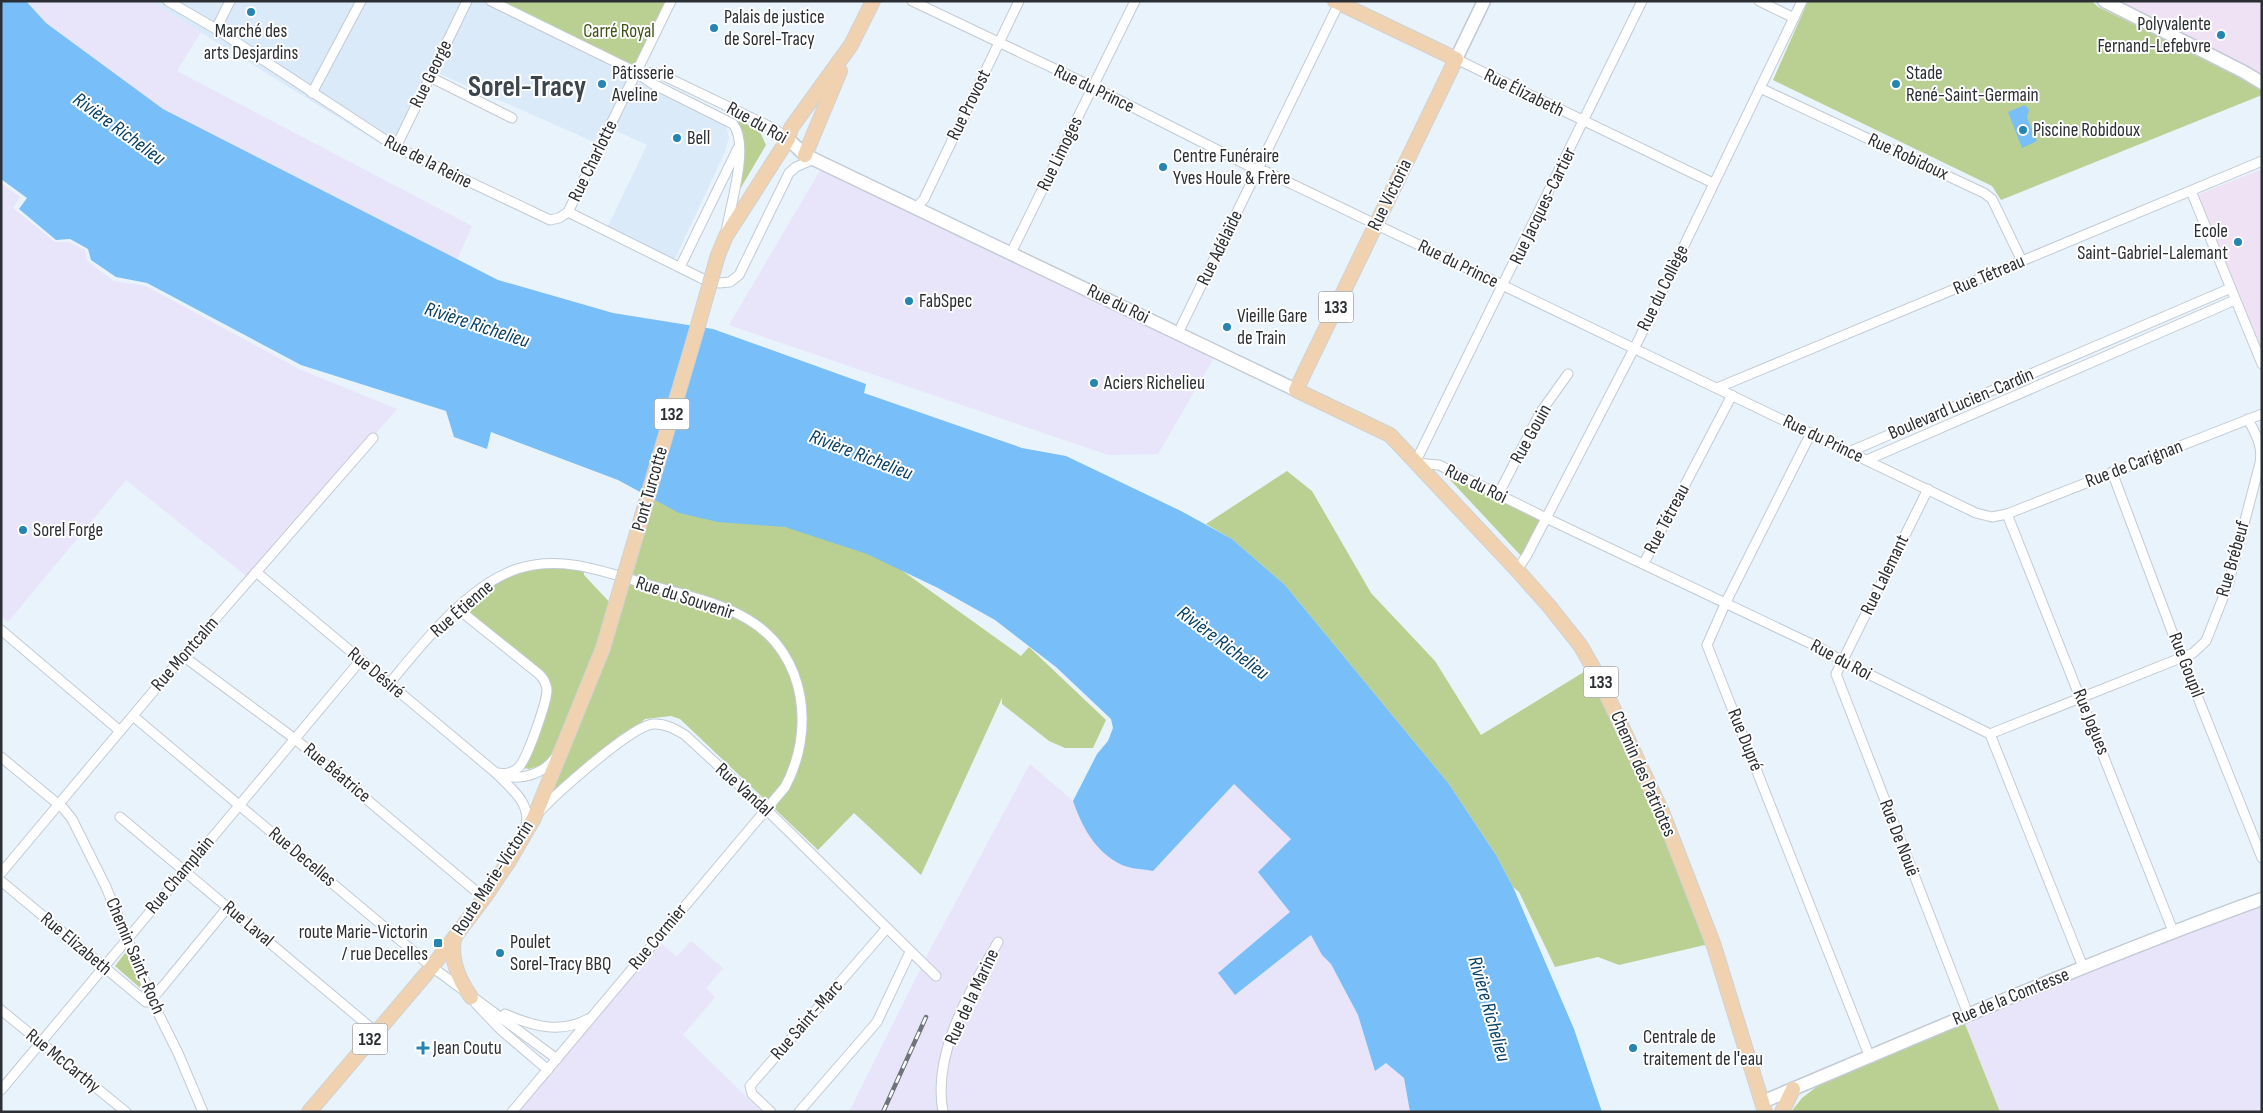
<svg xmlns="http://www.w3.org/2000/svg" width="2263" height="1113" font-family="'Sofia Sans Condensed',sans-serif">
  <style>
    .built { fill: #daeaf9 }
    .industrial { fill: #e8e4fa }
    .education { fill: #efe2f5 }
    .green { fill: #b9d092 }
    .water { fill: #78bef8 }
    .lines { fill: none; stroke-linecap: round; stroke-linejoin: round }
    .street-casing { stroke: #c2cbd4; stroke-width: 11 }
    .secondary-casing { stroke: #c2cbd4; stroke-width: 15 }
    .primary-casing { stroke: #d0d1d2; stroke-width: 16 }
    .street { stroke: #fff; stroke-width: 9 }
    .secondary { stroke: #fff; stroke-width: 12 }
    .primary { stroke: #f1d2b0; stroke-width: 14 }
    .rail-casing { stroke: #6e7479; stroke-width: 4.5 }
    .rail { stroke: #fff; stroke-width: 2.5; stroke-dasharray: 8; stroke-linecap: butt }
    .primary-bridge-casing { stroke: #d0d1d2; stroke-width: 16; stroke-linecap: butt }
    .primary-bridge { stroke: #f1d2b0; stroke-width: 14 }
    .poi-dot { fill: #2485b0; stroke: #fff; stroke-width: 2 }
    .labels { text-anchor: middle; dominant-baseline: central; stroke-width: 4; stroke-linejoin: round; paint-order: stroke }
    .shield { fill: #fff; stroke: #6b6d70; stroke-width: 1 }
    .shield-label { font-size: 18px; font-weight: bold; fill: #2b2e32 }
    .poi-label { font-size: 19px; fill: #2b2e32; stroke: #fff; text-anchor: start }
    .park-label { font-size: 19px; fill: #405219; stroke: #fff }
    .street-label { font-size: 19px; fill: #2b2e32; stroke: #fff }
    .water-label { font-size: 20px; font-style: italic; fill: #084065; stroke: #fff }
    .town-label { font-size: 29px; font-weight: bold; fill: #3c444c; stroke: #fff }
  </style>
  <rect width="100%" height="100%" fill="#e9f3fc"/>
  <polygon class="built" points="150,1 490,1 726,125 729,138 724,154 674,261 608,226 647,145 604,125 594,142 431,70 396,142 381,144"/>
  <g class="industrial">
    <polygon points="26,1 150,1 201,32 177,71 472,226 457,260 163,109 46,23"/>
    <polygon points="821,169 1215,356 1158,454 1108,455 729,325"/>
    <polygon points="1,183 20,197 13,208 55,242 69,242 85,250 87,261 114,281 146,286 299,369 397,409 250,579 126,480 8,622 1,616"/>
    <polygon points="1030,764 1073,801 1080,820 1153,871 1234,784 1291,839 1291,912 1218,973 1235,995 1311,935 1322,955 1331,964 1359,1015 1375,1070 1386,1063 1404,1078 1410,1112 849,1112 929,952"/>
    <polygon points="2262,902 2262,1112 2000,1112 1965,1024"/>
    <polygon points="656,939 677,957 691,941 723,968 706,988 715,997 683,1035 762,1112 512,1112"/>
  </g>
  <g class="education">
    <polygon points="2112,1 2262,1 2262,78"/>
    <polygon points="2262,169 2262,358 2195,196"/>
  </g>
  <g class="green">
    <polygon points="490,1 667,1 633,71"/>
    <polygon points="1808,1 2092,1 2098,7 2245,78 2262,90 2262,95 2001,200 1992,186 1773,80"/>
    <polygon points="738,120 759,130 766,145 730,206 739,134"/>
    <polygon points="1440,469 1544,519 1524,559"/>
    <polygon points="1287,471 1312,491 1371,593 1435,661 1481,735 1592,667 1662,812 1709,944 1619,965 1598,957 1555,967 1519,892 1513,887 1496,855 1449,784 1285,585 1232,539 1206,524"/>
    <polygon points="656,488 872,549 1021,656 1029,647 1106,720 1093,748 1065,748 1049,741 1002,704 1002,698 921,875 854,813 818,850 680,719 671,716 645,719 545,805 552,762 529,769 519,767 525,757 546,684 458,609 516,570 583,566 584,575 614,607"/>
    <polygon points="129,948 146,993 115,966"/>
    <polygon points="1965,1024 2000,1112 1791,1112 1802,1098 1823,1082"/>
  </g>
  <g class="water">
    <path d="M1 1H26L46 23 163 109 498 280 613 313 713 329 866 384 864 393 1022 448 1066 456 1181 511 1232 539 1285 585 1449 784 1496 855 1513 887 1574 1029 1602 1112H1410L1404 1078 1386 1063 1375 1071 1358 1015 1331 964 1322 955 1311 935 1235 995 1218 973 1290 912 1258 872 1291 839 1234 784 1153 871C1143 869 1131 869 1122 865 1096 853 1082 827 1073 801L1097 754 1108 741 1113 728 1111 719 1056 667 995 620 938 588 867 554 785 527 718 522 679 513 618 480 491 432 487 449 454 437 446 411 301 365 147 283 116 277 91 260 88 249 70 239 56 240 19 209 27 198 1 179Z"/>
    <polygon points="2025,105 2029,110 2027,118 2037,141 2022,148 2008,112"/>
  </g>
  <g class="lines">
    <g class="street-casing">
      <g id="street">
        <polyline points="168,1 216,29 396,147 550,220 559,218 568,212 671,1"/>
        <path d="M491 1 636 72 653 84 733 124C750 145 730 206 726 232"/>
        <polyline points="912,1 1093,87 1257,170 1267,172 1976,513 1992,517 2007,514 2262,414"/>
        <polyline points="1642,1 1415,463 1439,465 1546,518 1822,649 1842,661 1990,734 2083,967"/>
        <polyline points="1759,1 1794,18"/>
        <polyline points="216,29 230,1"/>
        <polyline points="1456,59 1713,183"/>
        <polyline points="636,72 658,73 775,129 788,139"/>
        <polyline points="430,77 512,118"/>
        <polyline points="1760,88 1984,193 1992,199 2022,261"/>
        <polyline points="312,93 361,1"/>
        <polyline points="396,147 467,1"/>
        <polyline points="2191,191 2262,364"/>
        <polyline points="917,207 924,199 1019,1"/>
        <polyline points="568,212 703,279"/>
        <polyline points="1011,253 1135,1"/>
        <polyline points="680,267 738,148"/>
        <polyline points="719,283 730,282 739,275 789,173 796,167 814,159"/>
        <polyline points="1178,333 1340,1"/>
        <polyline points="1717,388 2262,161"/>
        <polyline points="1811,433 1726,602 1707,645 1869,1055"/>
        <polyline points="1849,452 2231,288"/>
        <polyline points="1867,460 2235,300"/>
        <polyline points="2112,472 2182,658 2262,858"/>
        <polyline points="1928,489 1836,674 1968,1014"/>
        <polyline points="1498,495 1540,413 1568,374"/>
        <polyline points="2007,514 2173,931"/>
        <polyline points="1644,563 1732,395"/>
        <polyline points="1517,570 1527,555 1640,337 1802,1"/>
        <path d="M256 572 496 773C511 789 531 802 526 826"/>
        <path d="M458 609 539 674C544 679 547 684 547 691 546 704 527 760 518 768 511 774 504 774 496 773"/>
        <polyline points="1,630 120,731"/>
        <polyline points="183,656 295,739 484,898"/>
        <path d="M389 684C422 644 467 586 517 569 562 555 602 571 646 584 680 594 718 601 749 620 807 655 815 732 785 787L512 1112"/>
        <polyline points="133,716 432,967 557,1059"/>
        <path d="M1990 734 2193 653 2206 641 2228 585 2260 463C2263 445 2256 435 2248 419"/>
        <polyline points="1,757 64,809 72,819 106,887 157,1011 178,1053 203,1112"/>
        <path d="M502 775C521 781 543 774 555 758"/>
        <path d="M539 812C556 794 631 726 653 724 665 723 675 729 685 735L774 817 936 976"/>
        <polyline points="120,817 376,1032"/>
        <polyline points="1,873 183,656 373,438"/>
        <polyline points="1,881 146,1002 152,999 159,991 228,907"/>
        <polyline points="476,1004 501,1030 548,1070"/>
        <polyline points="1,1010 126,1112"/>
        <path d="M505 1014C532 1026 560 1034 588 1019"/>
        <polyline points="1,1090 360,661"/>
        <polyline points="771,1112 752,1094 750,1086 887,928"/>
        <polyline points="799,1112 877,1022 910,952"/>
        <path d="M943 1112C932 1053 970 991 998 942"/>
      </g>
    </g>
    <g class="secondary-casing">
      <g id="secondary">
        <polyline points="2104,1 2244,72 2262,83"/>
        <polyline points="1456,59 1484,1"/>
        <polyline points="788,139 805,155 1296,390"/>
        <path d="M1762 1102C1928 1032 2093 960 2262 899"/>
      </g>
    </g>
    <g class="primary-casing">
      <g id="primary">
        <polyline points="1335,1 1456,59 1296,390 1390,435 1517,570 1549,606 1580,645 1598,676 1662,812 1714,946 1765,1112"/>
        <polyline points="805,155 840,71"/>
        <polyline points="718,255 726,236 788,139 791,128 851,45 873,1"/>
        <polyline points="647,499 697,329"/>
        <path d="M454 939C450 961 459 980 471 997"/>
        <polyline points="309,1112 432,967 484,898 509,861 534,818 603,648 615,607"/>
        <polyline points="1782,1112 1793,1089"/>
      </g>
    </g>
    <use href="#street" class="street"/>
    <use href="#secondary" class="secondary"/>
    <use href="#primary" class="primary"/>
    <g class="rail-casing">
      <polyline id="rail" points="883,1112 926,1017"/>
    </g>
    <use href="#rail" class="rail"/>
    <g class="primary-bridge-casing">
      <g id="primary-bridge">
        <polyline points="697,329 718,255"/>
        <polyline points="615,607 647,499"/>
      </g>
    </g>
    <use href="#primary-bridge" class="primary-bridge"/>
  </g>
  <g class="poi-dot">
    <circle cx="251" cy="12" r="5"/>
    <circle cx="714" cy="28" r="5"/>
    <circle cx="2221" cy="35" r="5"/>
    <circle cx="602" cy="84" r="5"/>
    <circle cx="1896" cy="84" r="5"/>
    <circle cx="2023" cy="130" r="5"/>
    <circle cx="677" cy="138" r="5"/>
    <circle cx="1163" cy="167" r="5"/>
    <circle cx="2238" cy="242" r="5"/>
    <circle cx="909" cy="301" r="5"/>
    <circle cx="1227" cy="327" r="5"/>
    <circle cx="1094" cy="383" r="5"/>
    <circle cx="23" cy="530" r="5"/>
    <rect x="433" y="938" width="10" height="10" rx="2.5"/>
    <circle cx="500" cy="953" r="5"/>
    <path d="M420.5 1040.5h5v5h5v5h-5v5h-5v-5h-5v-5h5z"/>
    <circle cx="1633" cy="1048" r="5"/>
  </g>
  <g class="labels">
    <g class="shield">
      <rect x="1318.5" y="291.5" width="35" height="31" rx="4"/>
      <rect x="654.5" y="398.5" width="35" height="31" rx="4"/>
      <rect x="1583.5" y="666.5" width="35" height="31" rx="4"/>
      <rect x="352.5" y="1023.5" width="35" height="31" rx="4"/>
    </g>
    <g class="shield-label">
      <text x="1336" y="307">133</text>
      <text x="672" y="414">132</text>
      <text x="1601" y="682">133</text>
      <text x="370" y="1039">132</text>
    </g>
    <g class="poi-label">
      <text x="724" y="17">Palais de justice<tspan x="724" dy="22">de Sorel-Tracy</tspan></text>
      <text x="2211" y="24" text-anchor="end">Polyvalente<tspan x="2211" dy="22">Fernand-Lefebvre</tspan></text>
      <text x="251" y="31" text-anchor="middle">Marché des<tspan x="251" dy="22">arts Desjardins</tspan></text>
      <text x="612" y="73">Pâtisserie<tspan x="612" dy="22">Aveline</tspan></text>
      <text x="1906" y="73">Stade<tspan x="1906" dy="22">René-Saint-Germain</tspan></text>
      <text x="2033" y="130">Piscine Robidoux</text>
      <text x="687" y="138">Bell</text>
      <text x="1173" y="156">Centre Funéraire<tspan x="1173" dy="22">Yves Houle &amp; Frère</tspan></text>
      <text x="2228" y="231" text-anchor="end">Ecole<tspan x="2228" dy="22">Saint-Gabriel-Lalemant</tspan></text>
      <text x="919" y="301">FabSpec</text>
      <text x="1237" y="316">Vieille Gare<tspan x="1237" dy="22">de Train</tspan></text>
      <text x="1104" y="383">Aciers Richelieu</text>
      <text x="33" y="530">Sorel Forge</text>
      <text x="428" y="932" text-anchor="end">route Marie-Victorin<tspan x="428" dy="22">/ rue Decelles</tspan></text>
      <text x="510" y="942">Poulet<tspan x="510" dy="22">Sorel-Tracy BBQ</tspan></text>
      <text x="1643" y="1037">Centrale de<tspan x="1643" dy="22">traitement de l'eau</tspan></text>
      <text x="433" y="1048">Jean Coutu</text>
    </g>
    <g class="park-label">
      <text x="619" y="31">Carré Royal</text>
    </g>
    <g class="street-label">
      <text transform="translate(431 74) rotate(-64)">Rue George</text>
      <text transform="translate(1094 89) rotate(26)">Rue du Prince</text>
      <text transform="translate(1524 93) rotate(26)">Rue Élizabeth</text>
      <text transform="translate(969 105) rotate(-64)">Rue Provost</text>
      <text transform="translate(757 123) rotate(29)">Rue du Roi</text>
      <text transform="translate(1060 154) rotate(-64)">Rue Limoges</text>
      <text transform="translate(1908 157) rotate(25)">Rue Robidoux</text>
      <text transform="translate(593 161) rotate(-64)">Rue Charlotte</text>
      <text transform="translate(428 162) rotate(27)">Rue de la Reine</text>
      <text transform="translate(1390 195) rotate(-64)">Rue Victoria</text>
      <text transform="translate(1543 206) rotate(-64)">Rue Jacques-Cartier</text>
      <text transform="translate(1220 248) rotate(-64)">Rue Adélaïde</text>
      <text transform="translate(1458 264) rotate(26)">Rue du Prince</text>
      <text transform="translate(1989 275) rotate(-23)">Rue Tétreau</text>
      <text transform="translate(1663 288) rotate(-64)">Rue du Collège</text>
      <text transform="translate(1118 304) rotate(26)">Rue du Roi</text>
      <text transform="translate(1961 404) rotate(-23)">Boulevard Lucien-Cardin</text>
      <text transform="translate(1531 434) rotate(-61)">Rue Gouin</text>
      <text transform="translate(1823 439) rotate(26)">Rue du Prince</text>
      <text transform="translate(2134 464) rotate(-21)">Rue de Carignan</text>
      <text transform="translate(1476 484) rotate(26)">Rue du Roi</text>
      <text transform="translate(650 489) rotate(-74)">Pont Turcotte</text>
      <text transform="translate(1667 519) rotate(-62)">Rue Tétreau</text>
      <text transform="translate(2233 559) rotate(-74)">Rue Brébeuf</text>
      <text transform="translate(1885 575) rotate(-64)">Rue Lalemant</text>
      <text transform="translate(685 598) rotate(18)">Rue du Souvenir</text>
      <text transform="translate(462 609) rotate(-41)">Rue Étienne</text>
      <text transform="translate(185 654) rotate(-49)">Rue Montcalm</text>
      <text transform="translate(1841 660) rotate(28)">Rue du Roi</text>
      <text transform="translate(2186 665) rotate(69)">Rue Goupil</text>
      <text transform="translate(376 673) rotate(40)">Rue Désiré</text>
      <text transform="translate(2091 722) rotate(68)">Rue Jogues</text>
      <text transform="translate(1745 740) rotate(68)">Rue Dupré</text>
      <text transform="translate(337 773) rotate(40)">Rue Béatrice</text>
      <text transform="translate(1643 774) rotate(66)">Chemin des Patriotes</text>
      <text transform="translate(744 790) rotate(42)">Rue Vandal</text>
      <text transform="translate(1899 838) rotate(69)">Rue De Nouë</text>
      <text transform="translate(302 857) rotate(40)">Rue Decelles</text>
      <text transform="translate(180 875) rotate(-50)">Rue Champlain</text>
      <text transform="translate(493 878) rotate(-57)">Route Marie-Victorin</text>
      <text transform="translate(248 924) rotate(40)">Rue Laval</text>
      <text transform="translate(658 937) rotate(-50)">Rue Cormier</text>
      <text transform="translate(76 944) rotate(40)">Rue Elizabeth</text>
      <text transform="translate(135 956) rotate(67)">Chemin Saint-Roch</text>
      <text transform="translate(972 997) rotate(-65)">Rue de la Marine</text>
      <text transform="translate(2011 997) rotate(-22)">Rue de la Comtesse</text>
      <text transform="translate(807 1020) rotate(-49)">Rue Saint-Marc</text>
      <text transform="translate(63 1061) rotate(39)">Rue McCarthy</text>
    </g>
    <g class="water-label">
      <text transform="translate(119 129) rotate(36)">Rivière Richelieu</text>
      <text transform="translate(477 325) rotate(18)">Rivière Richelieu</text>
      <text transform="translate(861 455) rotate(21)">Rivière Richelieu</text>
      <text transform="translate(1223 643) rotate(37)">Rivière Richelieu</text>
      <text transform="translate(1489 1009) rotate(74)">Rivière Richelieu</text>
    </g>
    <g class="town-label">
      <text x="527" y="87">Sorel-Tracy</text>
    </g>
  </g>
  <rect width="2263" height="1113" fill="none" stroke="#2b2e32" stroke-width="5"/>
</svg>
